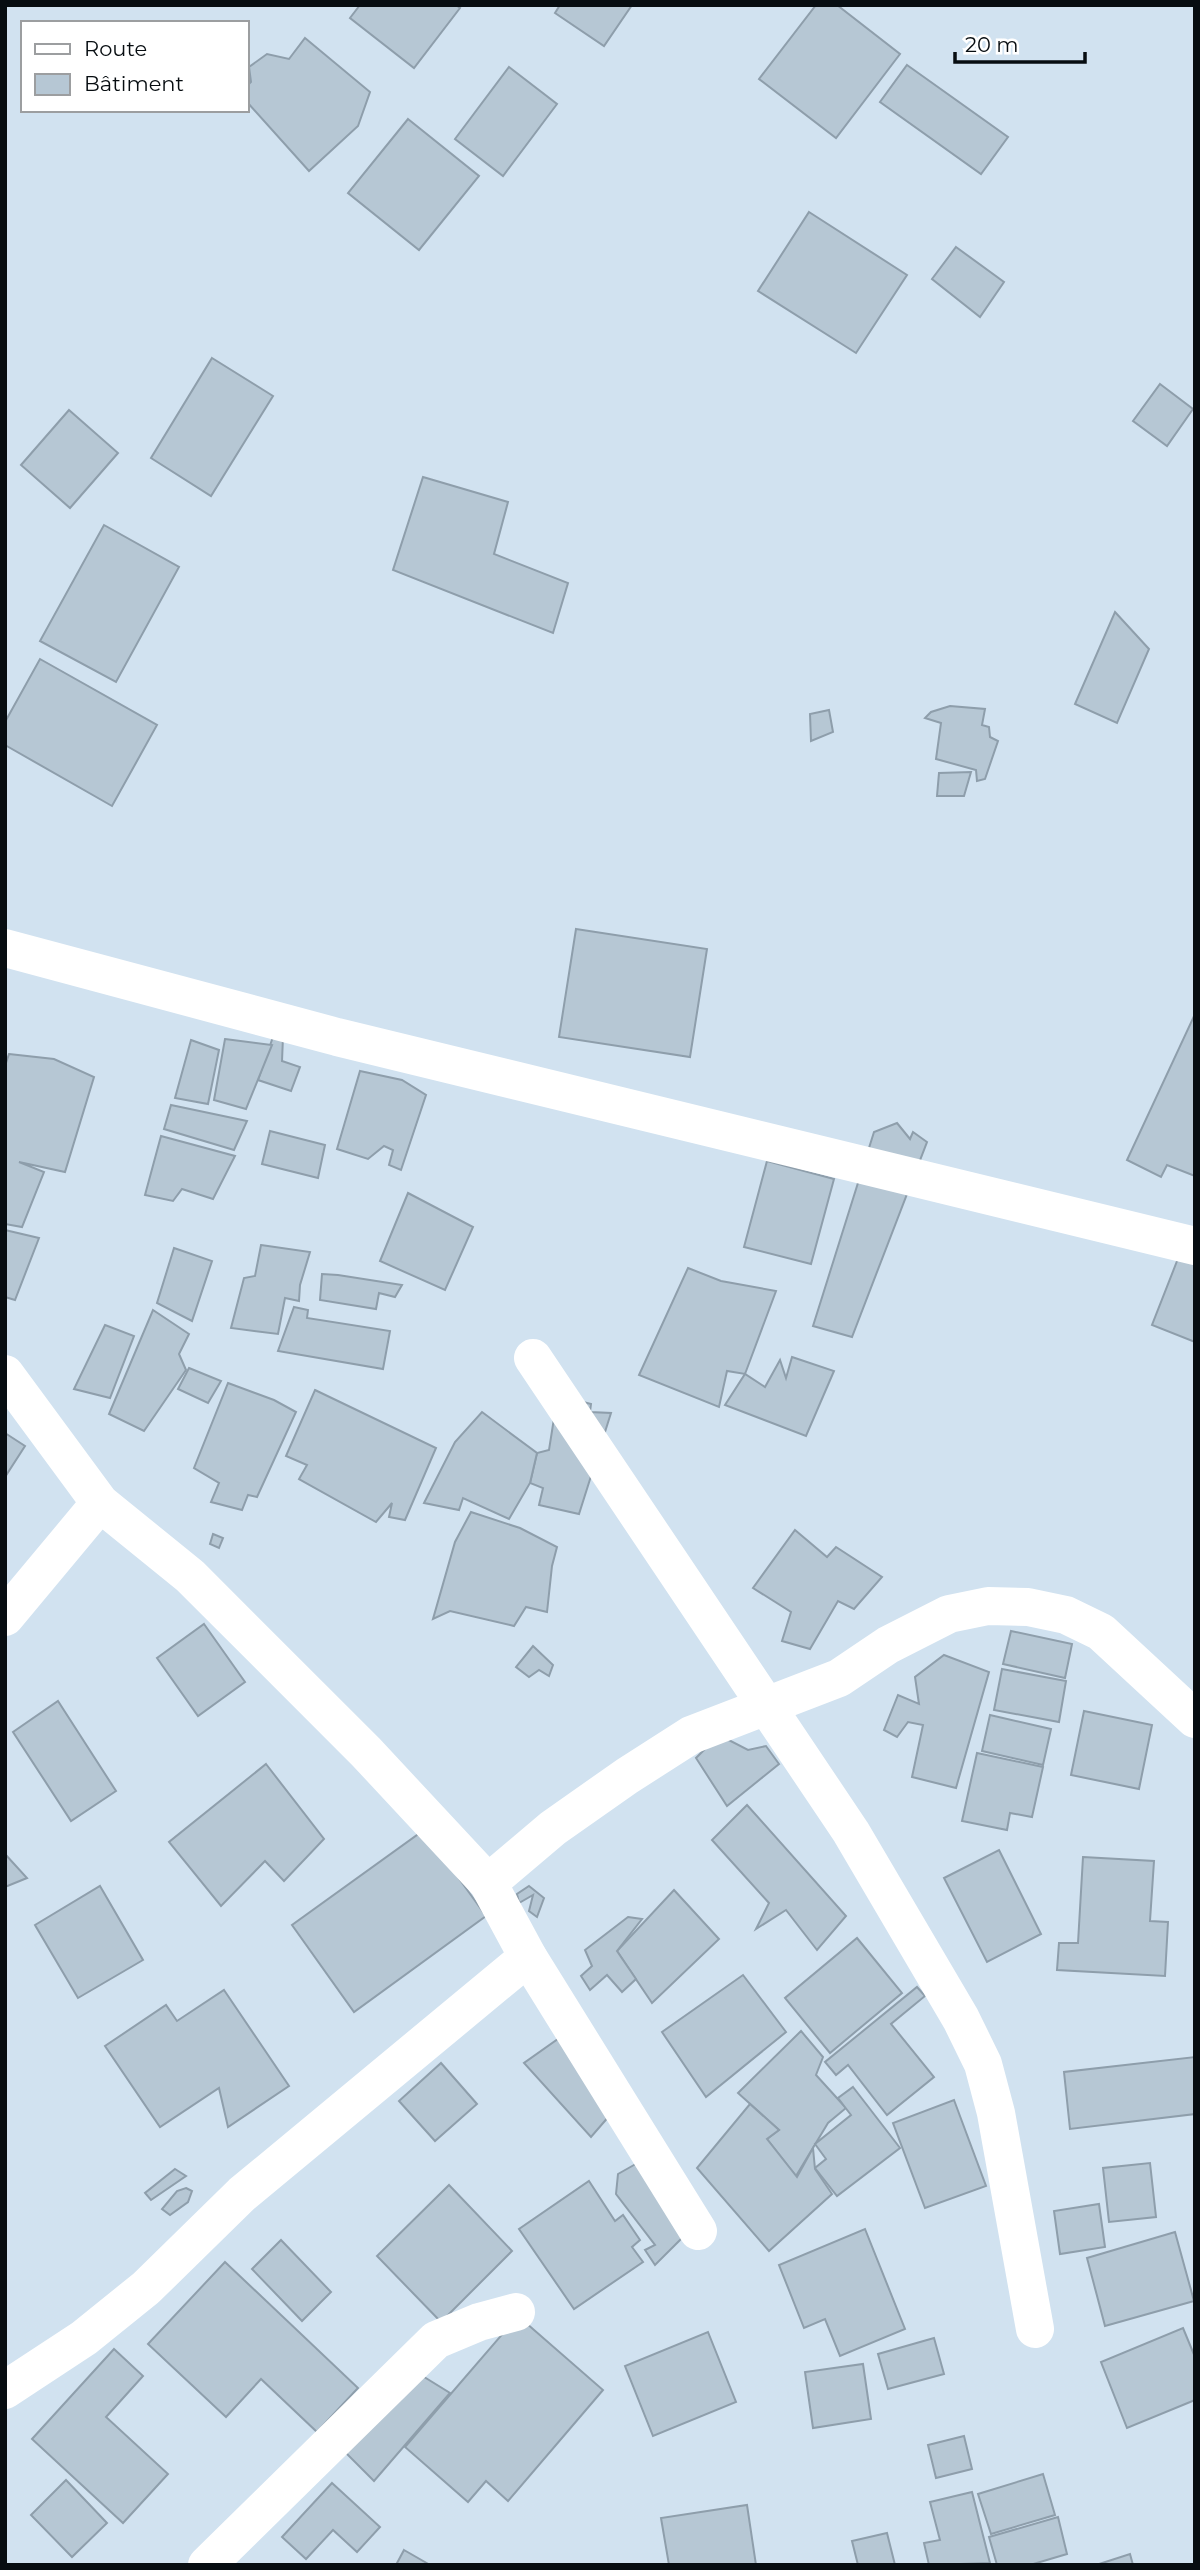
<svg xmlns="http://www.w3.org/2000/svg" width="1200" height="2570" font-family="Montserrat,sans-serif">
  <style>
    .building { fill: #b6c7d4; stroke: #8e9eab; stroke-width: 2 }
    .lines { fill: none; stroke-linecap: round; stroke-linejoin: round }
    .minor { stroke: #fff; stroke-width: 38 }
  </style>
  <rect width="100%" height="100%" fill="#d1e2f0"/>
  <g class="building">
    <polygon points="360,5 456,5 460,8 414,68 350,18"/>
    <polygon points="560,5 632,5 604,46 555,13"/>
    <polygon points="816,5 837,5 900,54 836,138 759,79"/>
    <polygon points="305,38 370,92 358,126 309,171 247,102 247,86 251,82 249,67 267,54 289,59"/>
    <polygon points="907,65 1008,137 981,174 880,102"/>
    <polygon points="509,67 557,104 503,176 455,139"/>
    <polygon points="408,119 479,176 419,250 348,193"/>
    <polygon points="809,212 907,275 856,353 758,291"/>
    <polygon points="956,247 1004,282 980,317 932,279"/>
    <polygon points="212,358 273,396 211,496 151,458"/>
    <polygon points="1160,384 1193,409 1167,446 1133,421"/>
    <polygon points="69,410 118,453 70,508 21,465"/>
    <polygon points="423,477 508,502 494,554 568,583 553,633 393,570"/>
    <polygon points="104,525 179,567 116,682 40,641"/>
    <polygon points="1115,612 1149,649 1117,723 1075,704"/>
    <polygon points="40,659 157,725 112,806 5,745 5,722"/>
    <polygon points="950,706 985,709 982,725 989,727 990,737 998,741 985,779 977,781 976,770 936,759 941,723 925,718 931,712"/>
    <polygon points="829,710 833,732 811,741 810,714"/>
    <polygon points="971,772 964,796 937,796 939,773"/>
    <polygon points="576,929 707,949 690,1057 559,1037"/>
    <polygon points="1195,1014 1195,1176 1167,1165 1161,1177 1127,1160"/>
    <polygon points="274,1034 283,1037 282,1061 300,1067 291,1091 258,1080"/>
    <polygon points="225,1039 272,1045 246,1109 214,1100"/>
    <polygon points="191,1040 219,1050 208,1104 175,1098"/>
    <polygon points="9,1054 54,1059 94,1077 65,1172 19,1162 44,1172 22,1227 5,1224 5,1066"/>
    <polygon points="360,1071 402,1080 426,1095 401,1170 389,1165 393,1150 384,1146 368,1159 337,1149"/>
    <polygon points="171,1105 247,1121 234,1150 164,1129"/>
    <polygon points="897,1123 910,1139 913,1132 927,1142 852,1337 813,1326 874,1132"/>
    <polygon points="270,1131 325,1145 318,1178 262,1164"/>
    <polygon points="161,1136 235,1156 213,1199 182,1189 173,1201 145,1195"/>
    <polygon points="767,1161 834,1179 811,1264 744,1247"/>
    <polygon points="408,1193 473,1227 445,1290 380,1261"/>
    <polygon points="5,1230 39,1238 15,1300 5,1297"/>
    <polygon points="261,1245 310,1252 300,1285 299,1301 285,1298 278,1334 231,1328 244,1278 255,1276"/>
    <polygon points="174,1248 212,1261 192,1321 157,1303"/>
    <polygon points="1179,1256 1195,1262 1195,1342 1152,1325"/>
    <polygon points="688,1268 721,1281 776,1291 745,1374 727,1371 719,1407 639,1375"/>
    <polygon points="322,1274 338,1275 402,1285 395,1297 379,1293 376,1309 320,1300"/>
    <polygon points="294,1307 308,1310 307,1318 390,1331 383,1369 278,1351"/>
    <polygon points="153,1310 189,1334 179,1354 186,1370 144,1431 109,1414"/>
    <polygon points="105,1325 134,1336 110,1398 74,1389"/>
    <polygon points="792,1357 834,1371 806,1436 725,1405 745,1374 765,1387 780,1360 786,1378"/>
    <polygon points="189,1368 221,1381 208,1403 178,1389"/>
    <polygon points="228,1383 274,1400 296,1412 257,1497 248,1495 242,1510 211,1502 219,1483 194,1468"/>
    <polygon points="315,1390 436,1448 405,1520 389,1517 392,1503 376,1522 299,1479 307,1465 286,1456"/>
    <polygon points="568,1398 591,1404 590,1412 611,1413 579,1514 539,1505 543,1488 530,1483 537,1453 549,1450 555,1412"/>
    <polygon points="482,1412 537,1453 530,1483 509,1519 463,1498 459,1510 424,1503 455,1442"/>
    <polygon points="5,1433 25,1446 5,1477"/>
    <polygon points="471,1512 520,1528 557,1547 552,1566 547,1612 526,1607 514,1626 450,1611 433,1619 455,1542"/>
    <polygon points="795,1530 827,1557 836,1547 882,1577 854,1609 838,1601 810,1649 782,1641 791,1612 753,1588"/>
    <polygon points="213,1534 223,1538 219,1548 210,1544"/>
    <polygon points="204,1624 245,1682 198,1716 157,1658"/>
    <polygon points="1011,1631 1072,1644 1065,1678 1003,1664"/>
    <polygon points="533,1646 553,1665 549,1676 539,1670 529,1677 516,1667"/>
    <polygon points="944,1655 989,1672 956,1788 912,1777 923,1725 908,1722 897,1737 884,1730 898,1695 919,1704 915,1677"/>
    <polygon points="1002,1669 1066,1681 1059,1722 994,1710"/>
    <polygon points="58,1701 116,1791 71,1821 13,1732"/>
    <polygon points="1084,1711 1152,1725 1139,1789 1071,1775"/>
    <polygon points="990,1715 1051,1729 1043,1765 982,1751"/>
    <polygon points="719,1735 748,1750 766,1746 779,1764 727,1806 696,1758"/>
    <polygon points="977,1753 1043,1767 1032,1817 1010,1813 1007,1830 962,1821"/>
    <polygon points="266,1764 324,1839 284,1881 265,1861 221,1906 169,1842"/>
    <polygon points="747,1805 846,1916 817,1950 786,1910 756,1929 769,1903 712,1840"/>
    <polygon points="424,1830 486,1916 354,2012 292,1925"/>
    <polygon points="999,1850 1041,1934 987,1962 944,1878"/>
    <polygon points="5,1854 27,1878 5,1887"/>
    <polygon points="1083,1857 1154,1861 1150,1921 1168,1922 1165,1976 1057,1970 1059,1943 1078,1943"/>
    <polygon points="100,1886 143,1960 78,1998 35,1925"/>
    <polygon points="529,1886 544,1898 537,1917 529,1911 533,1895 519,1903 517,1894"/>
    <polygon points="674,1890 719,1939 652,2003 617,1951"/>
    <polygon points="628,1917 642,1919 617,1951 636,1979 622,1992 607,1975 590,1990 581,1976 592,1966 585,1950"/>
    <polygon points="857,1938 902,1993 830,2053 785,1998"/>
    <polygon points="743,1975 786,2032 706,2097 662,2032"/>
    <polygon points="917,1987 925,1996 891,2024 934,2077 887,2115 848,2065 836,2075 825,2062"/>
    <polygon points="224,1990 289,2086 228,2127 219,2088 160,2127 105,2046 166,2005 177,2021"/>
    <polygon points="801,2031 823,2057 816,2075 846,2108 828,2123 796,2176 767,2139 779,2130 738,2093"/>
    <polygon points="565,2034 610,2115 591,2137 524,2063"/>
    <polygon points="1195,2057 1195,2114 1070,2129 1064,2072"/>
    <polygon points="441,2063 477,2104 435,2141 399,2101"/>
    <polygon points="853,2087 900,2148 837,2196 815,2168 826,2159 815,2144 851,2115 838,2098"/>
    <polygon points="954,2100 986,2186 925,2208 893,2123"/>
    <polygon points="750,2104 779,2130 767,2139 797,2177 813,2148 815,2169 832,2194 769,2251 697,2168"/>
    <polygon points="641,2161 686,2234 655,2265 645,2250 655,2245 616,2194 618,2174"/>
    <polygon points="1150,2163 1156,2217 1109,2222 1103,2168"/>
    <polygon points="175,2169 186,2176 151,2200 145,2193"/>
    <polygon points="589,2181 615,2221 623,2215 640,2240 632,2247 643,2262 574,2309 519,2229"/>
    <polygon points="449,2185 512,2251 441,2322 377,2256"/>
    <polygon points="186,2188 192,2191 188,2202 170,2215 162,2209 177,2191"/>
    <polygon points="1099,2204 1105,2247 1060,2254 1054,2211"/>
    <polygon points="865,2229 905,2329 840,2356 825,2319 804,2328 779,2265"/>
    <polygon points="1175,2232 1194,2301 1105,2326 1087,2258"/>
    <polygon points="281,2240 331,2292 302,2321 252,2269"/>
    <polygon points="225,2262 358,2388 317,2432 261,2379 226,2417 148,2344"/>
    <polygon points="518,2316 603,2390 508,2501 486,2481 468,2502 405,2447"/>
    <polygon points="1183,2328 1195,2357 1195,2400 1127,2428 1101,2362"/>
    <polygon points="708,2332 736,2402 653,2436 625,2366"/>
    <polygon points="934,2338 944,2374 888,2389 878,2354"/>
    <polygon points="114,2349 143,2376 106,2417 168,2474 123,2523 32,2439"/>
    <polygon points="863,2364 871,2419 813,2428 805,2372"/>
    <polygon points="408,2367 450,2393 374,2481 341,2448"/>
    <polygon points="964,2436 972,2469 936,2478 928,2445"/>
    <polygon points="1043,2474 1055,2515 991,2534 978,2494"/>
    <polygon points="66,2480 107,2523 72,2557 31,2515"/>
    <polygon points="332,2483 380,2527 357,2552 333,2530 306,2559 282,2537"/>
    <polygon points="972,2492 990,2563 929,2565 924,2543 940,2540 930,2502"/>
    <polygon points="747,2505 756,2565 669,2565 661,2518"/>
    <polygon points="1058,2517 1067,2554 1030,2565 997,2565 989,2537"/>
    <polygon points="887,2533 895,2565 858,2565 852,2541"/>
    <polygon points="404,2550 430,2565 396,2565"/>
    <polygon points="1130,2554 1133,2565 1096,2565"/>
  </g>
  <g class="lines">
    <g class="minor">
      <polyline points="5,948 337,1037 1195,1246"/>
      <polyline points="533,1358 851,1832 961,2019 983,2064 996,2113 1035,2329"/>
      <polyline points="5,1374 100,1503 190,1576 366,1752 488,1883 528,1957 698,2231"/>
      <polyline points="5,1617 100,1503"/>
      <polyline points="488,1883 553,1828 627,1776 691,1735 839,1678 888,1645 949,1614 988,1606 1028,1607 1066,1615 1101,1632 1195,1719"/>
      <polyline points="5,2390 84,2338 146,2288 242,2194 528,1957"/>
      <polyline points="207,2565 436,2340 479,2322 516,2312"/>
    </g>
  </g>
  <rect width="1200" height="2570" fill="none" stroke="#070d11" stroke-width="14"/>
  <rect x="21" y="21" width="228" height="91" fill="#ffffff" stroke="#9c9ea0" stroke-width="2"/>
  <rect x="35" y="44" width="35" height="10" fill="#ffffff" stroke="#9c9ea0" stroke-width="2"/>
  <text x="84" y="56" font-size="21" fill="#070d11">Route</text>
  <rect x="35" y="74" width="35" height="21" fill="#b6c7d4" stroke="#9c9ea0" stroke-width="2"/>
  <text x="84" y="91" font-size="21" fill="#070d11">Bâtiment</text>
  <path d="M955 52v10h130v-10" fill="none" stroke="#070d11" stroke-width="3.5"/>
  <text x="965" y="52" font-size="21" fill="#070d11" stroke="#ffffff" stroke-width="5" paint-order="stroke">20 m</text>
</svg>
